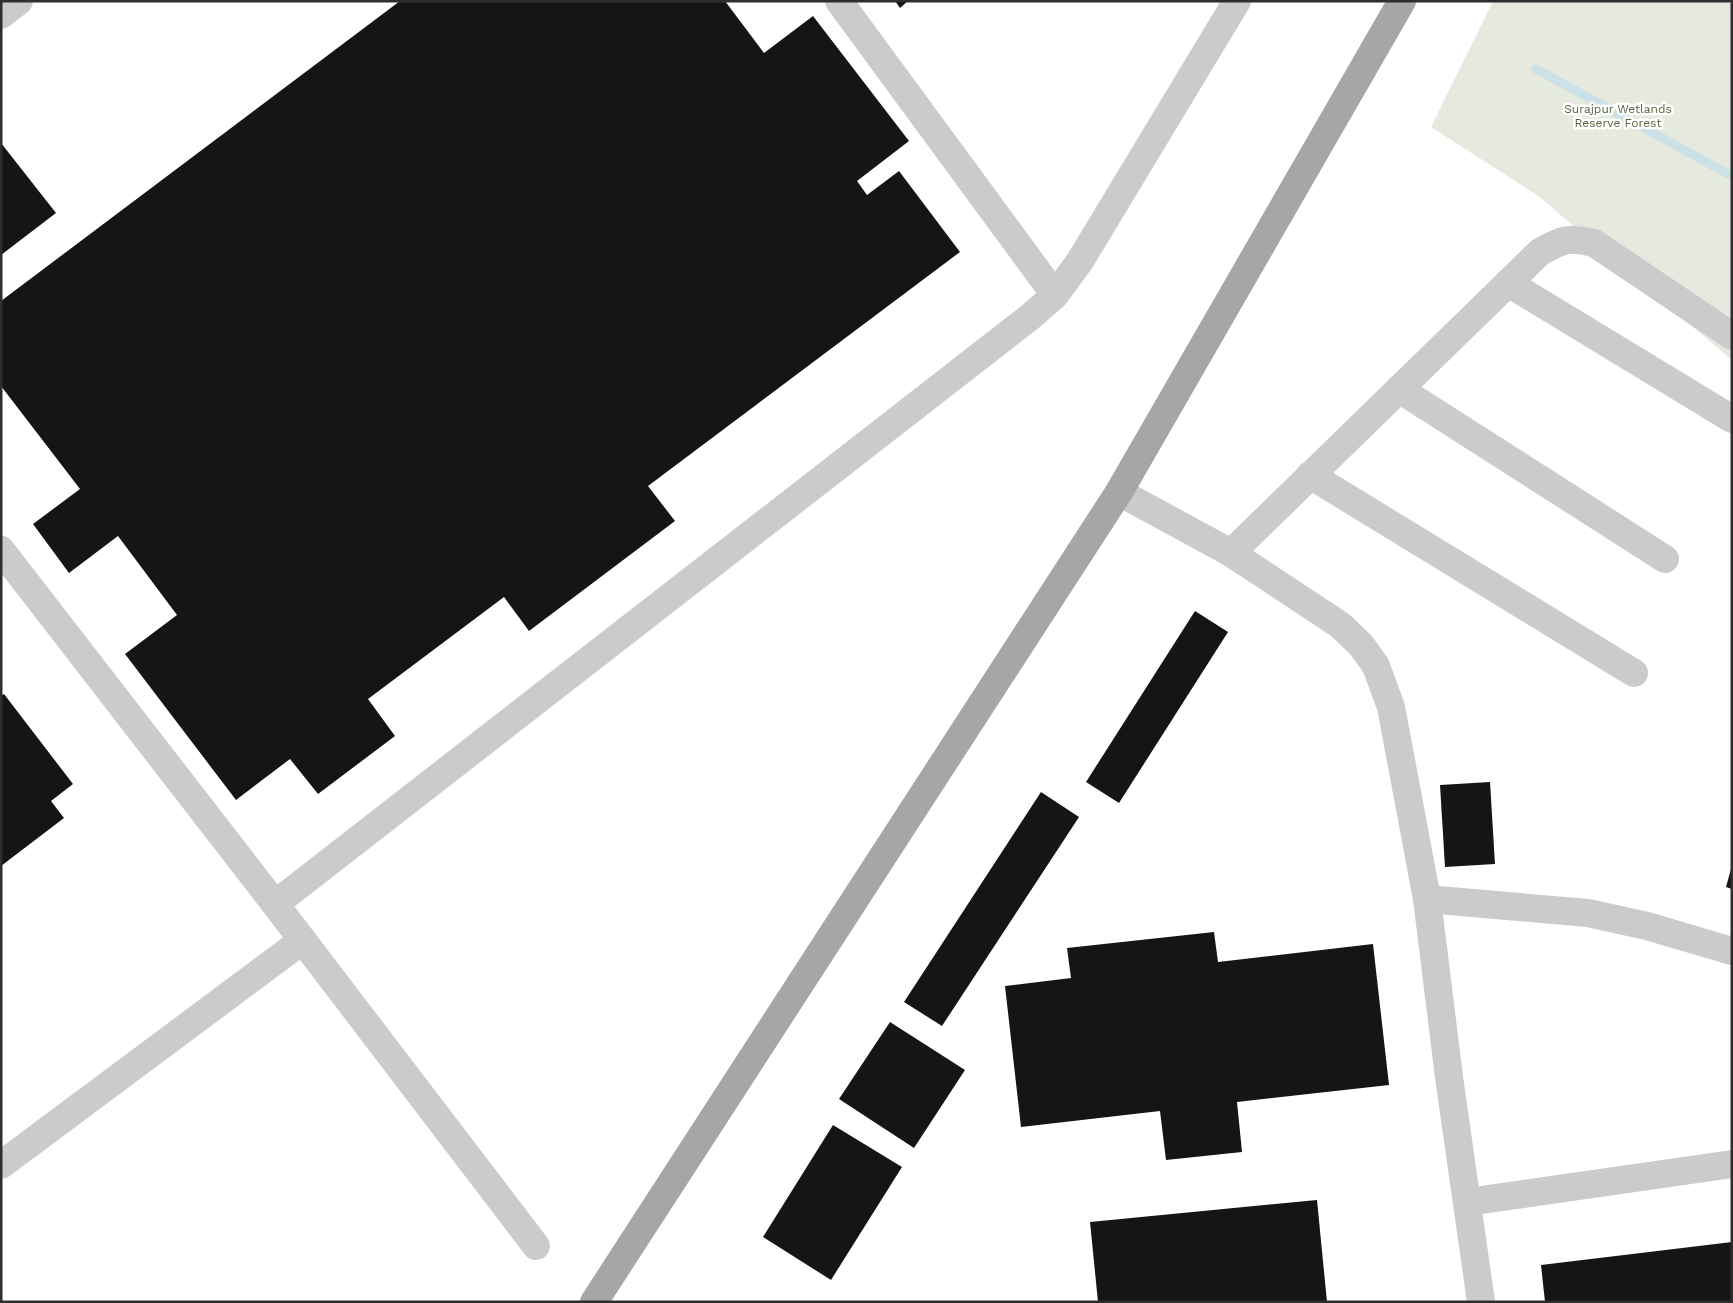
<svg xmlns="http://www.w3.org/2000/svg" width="1733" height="1303" font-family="'Work Sans',sans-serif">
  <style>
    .green { fill: #e6e9dd }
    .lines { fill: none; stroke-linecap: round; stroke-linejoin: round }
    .stream { stroke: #cbe1e7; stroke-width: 9 }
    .building { fill: #151515 }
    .minor { stroke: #cbcbcb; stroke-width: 28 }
    .major { stroke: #a6a6a6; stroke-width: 28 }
    .labels { text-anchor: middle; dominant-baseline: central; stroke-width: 5; stroke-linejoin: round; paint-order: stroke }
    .park-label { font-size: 12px; fill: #576440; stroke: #fff }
  </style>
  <rect width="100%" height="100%" fill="#fff"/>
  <polygon class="green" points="1493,1 1732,1 1732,360 1537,195 1431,127"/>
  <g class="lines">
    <polyline class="stream" points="1536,69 1732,176"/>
  </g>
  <g class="building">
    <polygon points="400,1 725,1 764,53 813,16 909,141 857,181 867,195 899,171 960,252 648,486 675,521 529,631 504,597 368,699 395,736 318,794 290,759 236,800 125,654 177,615 118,536 69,573 33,524 80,489 1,386 1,301"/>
    <polygon points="895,1 908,1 900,8"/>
    <polygon points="1,143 56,213 1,255"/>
    <polygon points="1195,611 1228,632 1119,803 1086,782"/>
    <polygon points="4,694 73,784 51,801 64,818 1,866 1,696"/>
    <polygon points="1490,782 1495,864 1445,867 1440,785"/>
    <polygon points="1041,792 1079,817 942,1026 904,1002"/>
    <polygon points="1731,869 1732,869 1732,889 1726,887"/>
    <polygon points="1214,932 1218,962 1373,944 1389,1085 1237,1102 1242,1152 1166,1160 1160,1111 1021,1127 1005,986 1071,978 1067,948"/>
    <polygon points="890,1022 965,1070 914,1148 839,1099"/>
    <polygon points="833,1125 902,1167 831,1280 763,1237"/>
    <polygon points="1317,1200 1327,1302 1098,1302 1090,1222"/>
    <polygon points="1732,1242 1732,1302 1545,1302 1541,1265"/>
  </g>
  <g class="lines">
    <g class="minor">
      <polyline points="839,1 1055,295"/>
      <polyline points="1,15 19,1"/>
      <polyline points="1508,283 1732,419"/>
      <polyline points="1399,389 1665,559"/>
      <polyline points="1310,475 1634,673"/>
      <polyline points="1119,492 1231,553 1340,625 1361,645 1376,666 1391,707 1427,899 1449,1077 1481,1302"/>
      <polyline points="1,550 275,904 536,1246"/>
      <path d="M1231 553 1540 252C1563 239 1568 237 1594 243L1732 336"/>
      <polyline points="1427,899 1588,913 1647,926 1732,951"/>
      <polyline points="275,904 1030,317 1055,295 1080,261 1237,1"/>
      <polyline points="1,1165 303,940"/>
      <polyline points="1467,1202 1732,1164"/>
    </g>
    <polyline class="major" points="594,1302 1119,492 1402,1"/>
  </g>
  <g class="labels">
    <g class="park-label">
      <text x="1618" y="109">Surajpur Wetlands<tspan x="1618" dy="14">Reserve Forest</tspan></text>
    </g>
  </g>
  <rect width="1733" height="1303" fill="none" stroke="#2e2e2e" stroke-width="5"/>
</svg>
